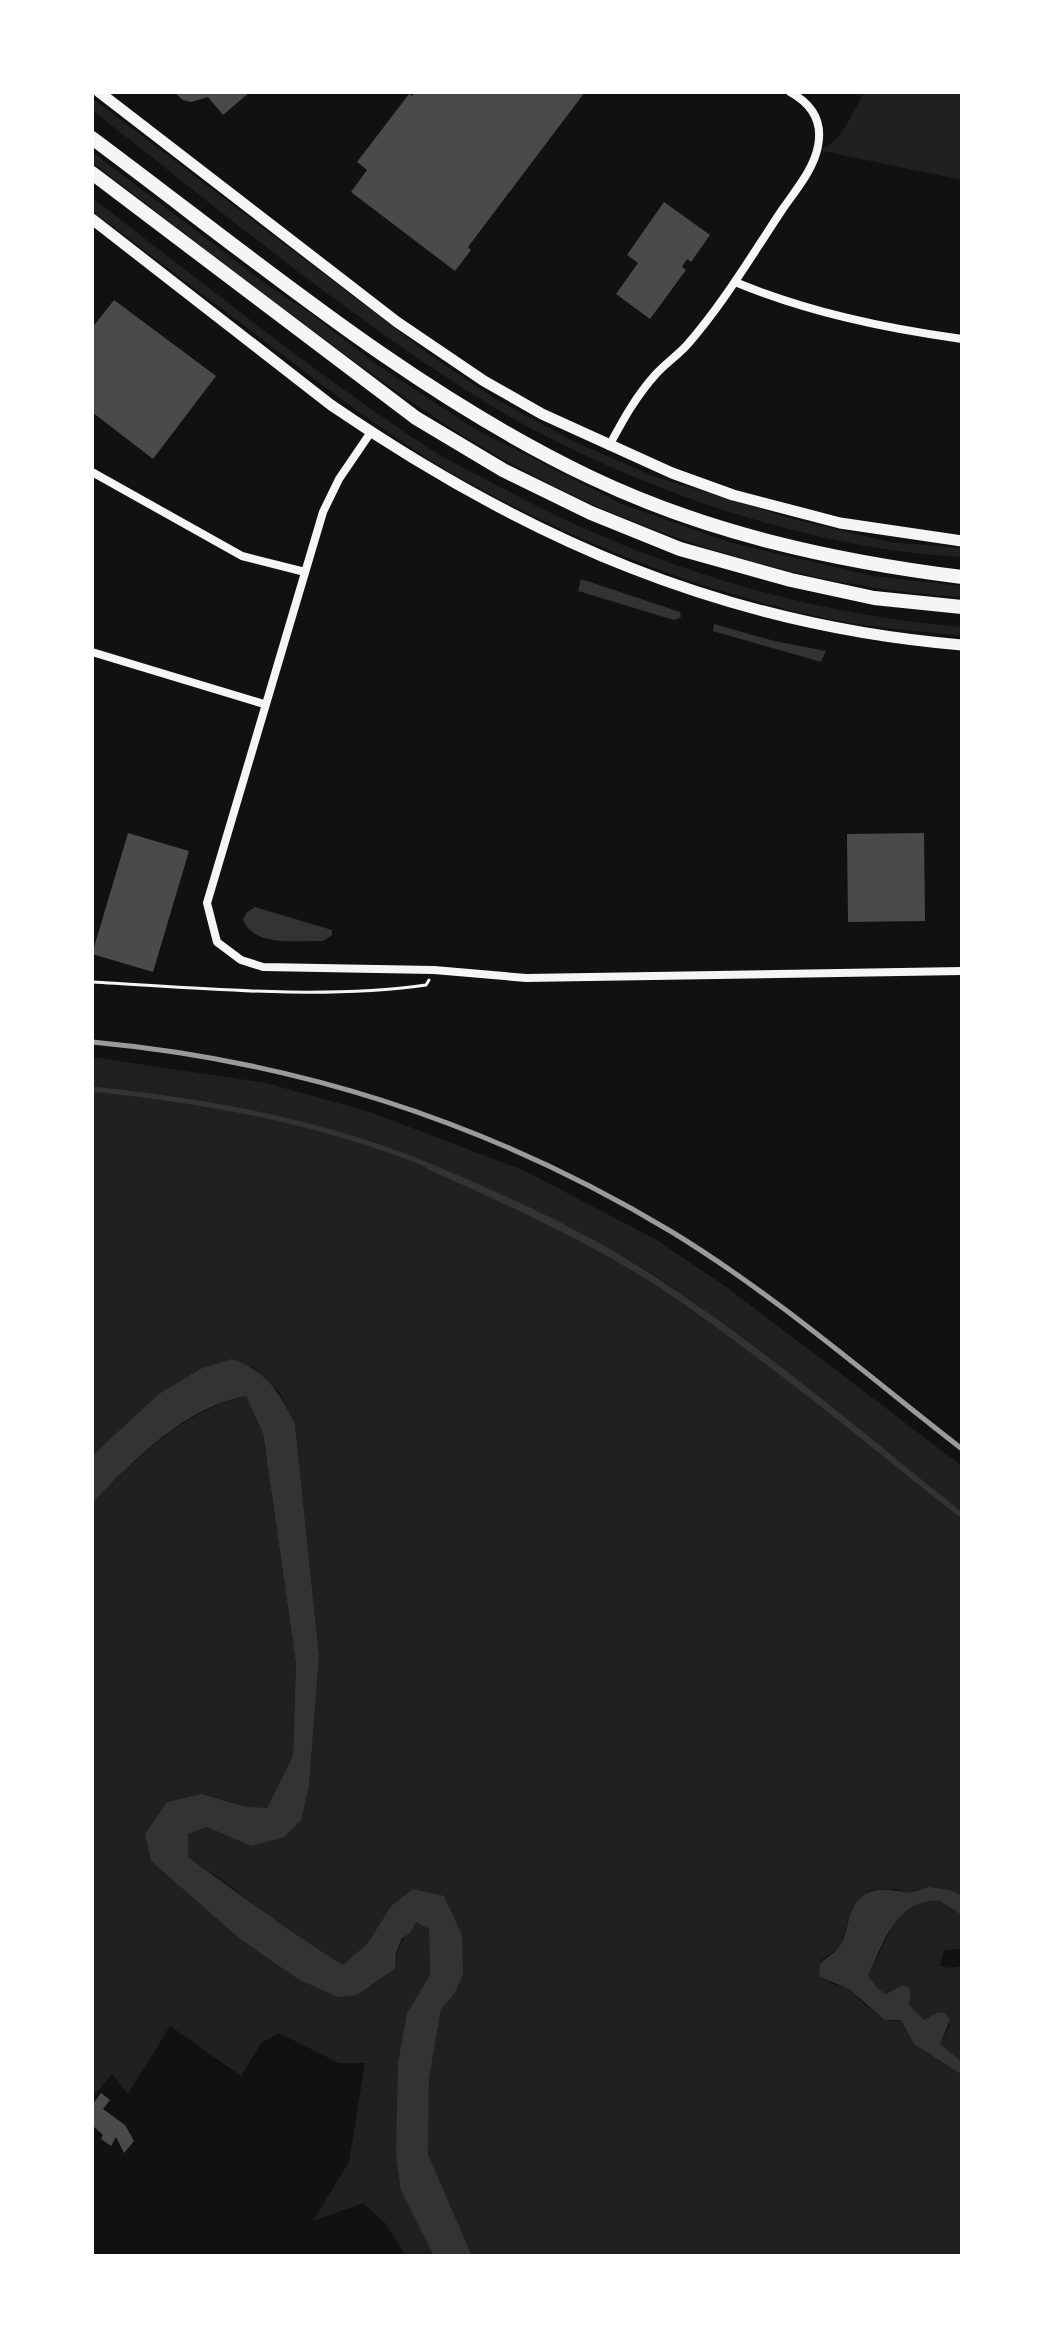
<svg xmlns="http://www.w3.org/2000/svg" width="1054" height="2348" font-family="Jost,sans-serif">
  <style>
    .green { fill: #202020 }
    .water { fill: #333 }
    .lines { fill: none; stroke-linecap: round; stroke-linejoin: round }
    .stream { stroke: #333; stroke-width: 5 }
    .building { fill: #4a4a4a }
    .path { stroke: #f5f5f5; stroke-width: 3 }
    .minor { stroke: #f5f5f5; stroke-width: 8 }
    .tertiary { stroke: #f5f5f5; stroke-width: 11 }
    .trunk { stroke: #f5f5f5; stroke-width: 14 }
    .rail { stroke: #9a9a9a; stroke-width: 5 }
  </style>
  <rect width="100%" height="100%" fill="#111"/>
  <g class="green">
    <path d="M865 92H962V180L818 150C841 145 853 110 865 92Z"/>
    <path d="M92 98 433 357 494 398 575 442 653 476 793 519 890 542 962 548V557C799 549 603 478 466 390 335 306 214 206 92 110Z"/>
    <path d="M92 152 269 286 307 311 376 364 475 429 622 504 728 542 873 576 962 586V597C802 587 631 534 492 453 435 420 381 381 327 341 248 283 170 222 92 162Z"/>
    <path d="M92 198C203 282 311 371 427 447 447 460 470 471 491 482 636 562 797 613 962 627V636C918 631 873 628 830 619 696 591 567 539 448 471 388 435 331 392 275 349 214 303 153 257 92 211Z"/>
    <path d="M92 1057 266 1083 370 1112 525 1171 655 1239 725 1286 962 1466V1512C861 1434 764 1349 658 1278 584 1230 505 1194 423 1163L427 1169C509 1206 591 1242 666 1292 769 1362 865 1442 962 1519V1895L950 1890 929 1887 907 1893 896 1889 869 1890 853 1907 839 1948 820 1961 830 1983 849 1989 866 2006 890 2021 901 2020 914 2044 962 2075V2256H472L428 2154 429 2079 441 2009 455 1993 462 1935 391 1906 368 1943 343 1965 277 1923 233 1888 188 1857V1834L207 1827 251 1846 309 1786 319 1656 295 1424 279 1392 251 1366 121 1432 92 1456Z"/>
    <path d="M246 1396 263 1433 296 1663 293 1756 267 1808 243 1806 203 1794 151 1861 240 1939 298 1979 371 1986 395 1969C396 1948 403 1937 416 1921L429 1929 430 1975 407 2013 401 2191 434 2256H406L385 2223 363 2203 313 2221 349 2162 365 2063H339L279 2033 261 2043 241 2076 170 2026 128 2094 112 2074 92 2098V1503C136 1459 184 1410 246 1396Z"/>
    <polygon points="932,1900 945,1902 962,1915 962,1949 944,1950 940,1966 949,1968 962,1966 962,2062 941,2047 940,2044 950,2025 938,2012 924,2020 909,2005 911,1991 901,1986 886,1994 878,1990 868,1976 895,1921 908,1906"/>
  </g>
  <g class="water">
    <polygon points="581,579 680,612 681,617 674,620 578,591"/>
    <polygon points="714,624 774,641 826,651 821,662 713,631"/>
    <path d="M255 907 332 930V935L323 941C297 940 255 948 243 920L247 912Z"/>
    <path d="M422 1162 429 1163C508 1196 586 1231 657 1278 764 1348 862 1432 962 1512V1519C864 1442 769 1362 666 1292 591 1242 509 1206 427 1169Z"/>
    <path d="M232 1359C267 1371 279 1392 295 1424L319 1656 309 1786 301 1820 284 1837 251 1846 207 1827 188 1834V1857C239 1894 289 1932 343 1965L368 1943 391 1906 413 1889 444 1896 462 1935 463 1974 455 1993 441 2009 429 2079 428 2154 472 2256H434L401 2191 396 2155 398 2063 407 2013 430 1975 429 1929 416 1922 410 1933 402 1938 396 1953 395 1969 357 1995 338 1997 298 1979 240 1939 151 1861 145 1834 167 1802 202 1794 243 1806 267 1808 293 1756 296 1663 263 1433 246 1396C185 1407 134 1460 92 1503V1456L159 1394 202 1368Z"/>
    <path d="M929 1887 950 1890 962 1895V1915L940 1901C896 1898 884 1943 868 1976L878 1989 886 1994 901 1986 908 1987 911 1991 909 2005 924 2020 938 2012 945 2013 950 2020 940 2044 962 2062V2075L914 2044 901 2020H885L849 1989 820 1977C816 1958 828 1961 838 1948 847 1937 847 1918 854 1906 866 1886 884 1889 904 1892 912 1894 921 1889 929 1887Z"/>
  </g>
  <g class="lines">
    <path class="stream" d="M92 1089C206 1101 319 1121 425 1164"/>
  </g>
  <g class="building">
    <polygon points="174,92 250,92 223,115 208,97 191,102 183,100"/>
    <polygon points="415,92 585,92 468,247 471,250 455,271 351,192 367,170 357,162 409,94 412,96"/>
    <polygon points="664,202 710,235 691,262 687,259 682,267 686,270 650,319 616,294 638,263 627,255"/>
    <polygon points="114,300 216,376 153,459 92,412 92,328"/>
    <polygon points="128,833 189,851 153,972 92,954"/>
    <polygon points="924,833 925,921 848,922 847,834"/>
    <polygon points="101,2093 110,2100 103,2109 125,2125 134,2141 124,2153 116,2137 111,2146 101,2139 103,2135 92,2125 92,2105"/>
  </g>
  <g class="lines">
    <path class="path" d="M92 982C200 988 320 1000 426 985L429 980"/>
    <g class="minor">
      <path d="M735 282C808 312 883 328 962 339"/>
      <polyline points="371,432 339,479 323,512 207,903 217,942 241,960 263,967 434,970 526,978 962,971"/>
      <path d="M609 446C623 420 636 396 656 374 665 364 678 355 687 345 723 304 752 255 782 210 795 191 814 169 818 146 823 121 812 104 790 92"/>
      <polyline points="92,472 242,556 305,572"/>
      <polyline points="92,652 264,704"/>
    </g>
    <g class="tertiary">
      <polyline points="99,92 397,322 484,381 542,414 672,473 733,495 840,523 962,541"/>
      <path d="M92 219 331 405C527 539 723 625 962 645"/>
    </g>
    <g class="trunk">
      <path d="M92 138C252 257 410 391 590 477 707 533 834 561 962 577"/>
      <polyline points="92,173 416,418 503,470 591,513 680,549 791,580 874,598 962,607"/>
    </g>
    <path class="rail" d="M92 1042C299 1061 494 1125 672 1232 775 1295 867 1375 962 1449"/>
  </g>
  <rect width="1054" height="2348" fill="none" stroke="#ffffff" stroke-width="188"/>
</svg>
